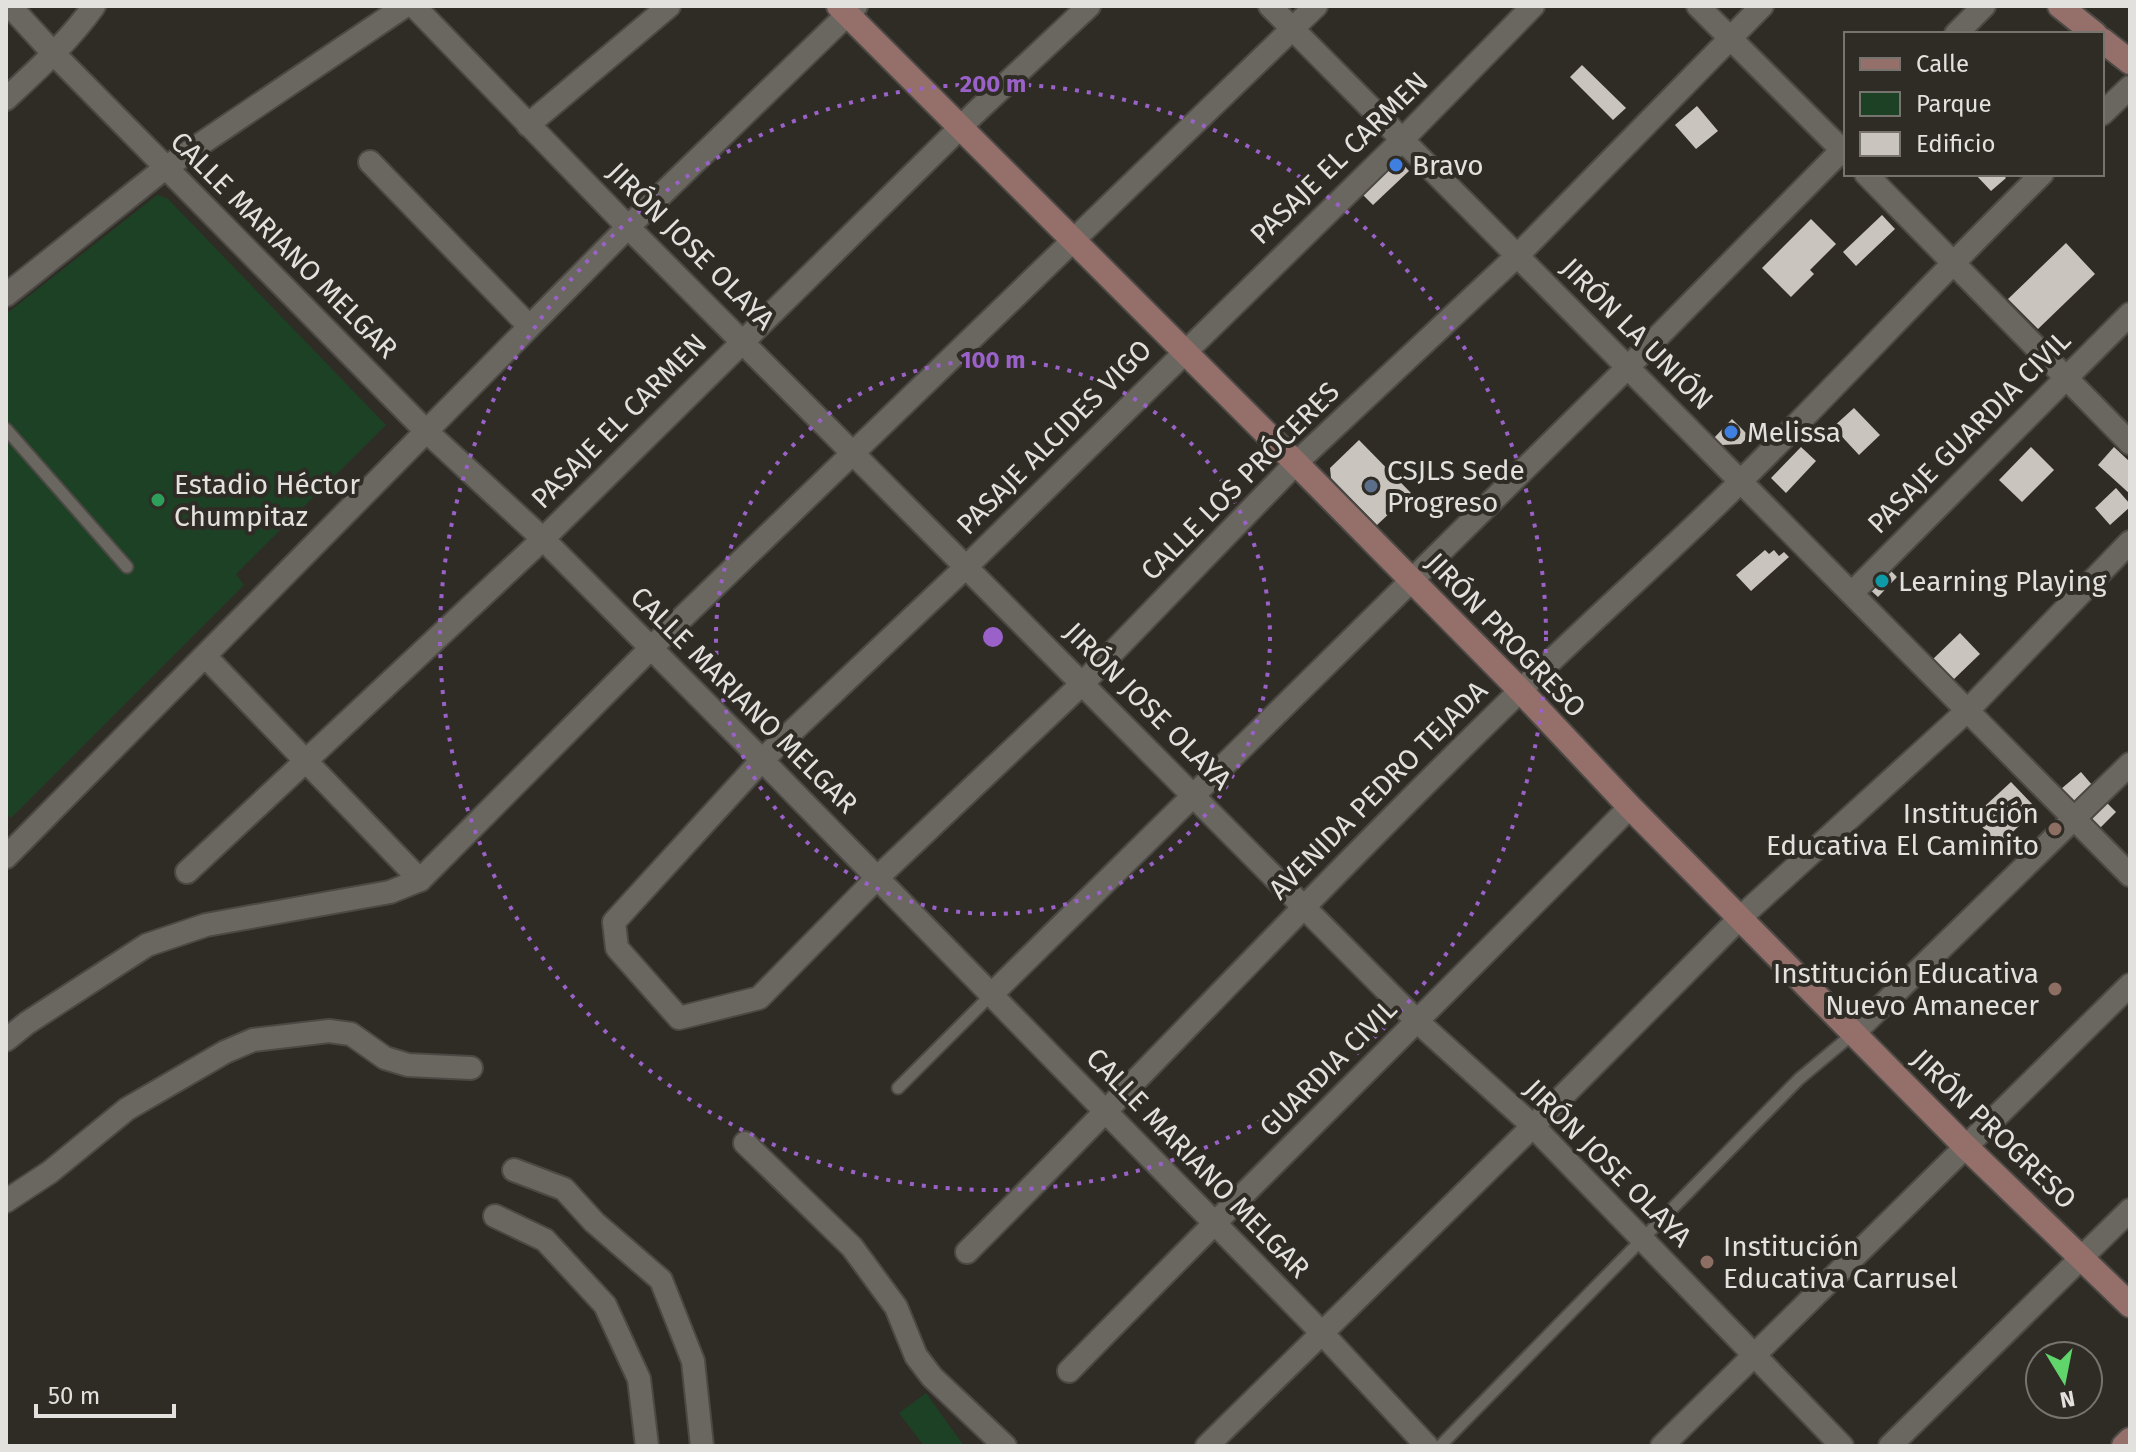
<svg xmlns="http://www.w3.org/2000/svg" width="2136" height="1452" font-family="'Fira Sans',sans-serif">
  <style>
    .green { fill: #1d4125 }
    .building { fill: #c9c5be }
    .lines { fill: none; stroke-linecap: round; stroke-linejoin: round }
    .lane-casing { stroke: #4c4945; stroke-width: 15 }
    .street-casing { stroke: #4c4945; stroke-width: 26 }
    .secondary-casing { stroke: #4c4945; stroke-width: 28 }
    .lane { stroke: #6a6760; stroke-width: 11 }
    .street { stroke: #6a6760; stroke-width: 22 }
    .secondary { stroke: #956f6a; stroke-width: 24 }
    .ring { fill: none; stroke: #9a62c8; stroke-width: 4; stroke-dasharray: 4 8 }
    .shop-dot { fill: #3f7fe0; stroke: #2f2c26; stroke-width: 3 }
    .service-dot { fill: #5c6f8a; stroke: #2f2c26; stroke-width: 3 }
    .leisure-dot { fill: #2e9e5b; stroke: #2f2c26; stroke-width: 3 }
    .culture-dot { fill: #0f9aa8; stroke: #2f2c26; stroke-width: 3 }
    .education-dot { fill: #8d6e63; stroke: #2f2c26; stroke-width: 3 }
    .labels { text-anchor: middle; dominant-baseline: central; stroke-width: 8; stroke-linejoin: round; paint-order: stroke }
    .street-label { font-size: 28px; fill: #e3e1dd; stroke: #2f2c26 }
    .poi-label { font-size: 28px; fill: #e3e1dd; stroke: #2f2c26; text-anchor: start }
    .centre { fill: #9a62c8; stroke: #2f2c26; stroke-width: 4 }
    .ring-label { font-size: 24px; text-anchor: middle; font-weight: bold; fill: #9a62c8; stroke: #2f2c26; stroke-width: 8; stroke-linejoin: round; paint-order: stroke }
  </style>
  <rect width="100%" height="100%" fill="#2f2c26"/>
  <g class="green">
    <polygon points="157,195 167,198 386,425 236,574 244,585 11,818 6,814 6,314"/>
    <polygon points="926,1393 964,1446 924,1446 899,1413"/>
  </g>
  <g class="building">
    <polygon points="1582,65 1626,108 1613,120 1570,77"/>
    <polygon points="1697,106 1718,131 1696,149 1675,125"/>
    <polygon points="1395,156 1409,171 1373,205 1358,190"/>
    <polygon points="1975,174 2002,174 2006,178 1991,191"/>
    <polygon points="1882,215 1895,229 1856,266 1843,252"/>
    <polygon points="1811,219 1836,244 1810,270 1814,274 1791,297 1762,268"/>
    <polygon points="2066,243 2095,274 2038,329 2008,299"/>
    <polygon points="1854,408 1880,435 1859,455 1833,427"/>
    <polygon points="1732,419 1749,436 1741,444 1722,445 1714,438"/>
    <polygon points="1359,440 1411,493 1377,525 1331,478 1330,468"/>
    <polygon points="1801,447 1816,461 1786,493 1771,478"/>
    <polygon points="2031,447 2054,470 2022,502 1999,480"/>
    <polygon points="2114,447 2130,462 2130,494 2098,465"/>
    <polygon points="2116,488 2130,504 2130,507 2110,525 2095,508"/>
    <polygon points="1765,550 1769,554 1774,550 1779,556 1784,552 1789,557 1751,591 1736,575"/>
    <polygon points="1886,566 1897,577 1878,597 1866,586"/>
    <polygon points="1960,633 1980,654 1952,681 1932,660"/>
    <polygon points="2081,772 2098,792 2079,809 2061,789"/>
    <polygon points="2011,782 2037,809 1999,845 1973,817"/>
    <polygon points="2103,799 2116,812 2099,829 2086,816"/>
  </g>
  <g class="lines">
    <g class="lane-casing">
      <g id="lane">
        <polyline points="6,429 127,567"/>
        <polyline points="898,1088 992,994"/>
        <polyline points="1440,1446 1799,1079 1854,1033"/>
      </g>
    </g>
    <g class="street-casing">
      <g id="street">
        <polyline points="10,6 54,54 425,430 543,539 762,760 1322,1333 1427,1446"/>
        <polyline points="414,6 628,227 1418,1022 1533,1126 1842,1446"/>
        <polyline points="1270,6 2130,875"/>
        <polyline points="1533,6 1402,140 967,566 762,760 614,922 617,948 679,1018 759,998 877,878 1083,683 1296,463 1518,255 1762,6"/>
        <polyline points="1698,6 1846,154"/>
        <polyline points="1956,34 1984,6"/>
        <path d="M6 99C38 69 69 41 94 6"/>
        <polyline points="2102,114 2130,87"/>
        <polyline points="528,125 669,6"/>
        <polyline points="370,162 529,326"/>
        <polyline points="1866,174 2130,443"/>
        <polyline points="6,295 165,168 405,6"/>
        <polyline points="1852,593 2130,314"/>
        <polyline points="206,657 420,880"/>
        <polyline points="6,857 628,227 856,6"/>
        <polyline points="187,872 543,539 975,113 1089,6"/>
        <polyline points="992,994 1628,367 1846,146"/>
        <polyline points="1854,1033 2130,764"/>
        <polyline points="6,1040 27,1023 147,945 206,925 390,892 420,880 651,648 1316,6"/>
        <polyline points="745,1143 852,1247 896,1307 916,1356 932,1377 1005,1446"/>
        <polyline points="514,1170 564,1189 594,1222 661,1280 693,1361 702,1446"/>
        <polyline points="6,1201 50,1172 127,1109 225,1052 253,1040 329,1031 351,1034 385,1058 408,1065 471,1068"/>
        <polyline points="495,1216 545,1240 605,1305 639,1379 647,1446"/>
        <path d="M967 1252C1153 1066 1331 874 1520 691 1593 619 1670 552 1742 480 1843 379 1940 274 2042 174"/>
        <path d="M1069 1371C1254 1181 1444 996 1630 807"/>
        <polyline points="1207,1446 1533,1126 1741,917 1968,710 2130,542"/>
        <polyline points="1662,1446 2130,985"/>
        <polyline points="1890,1446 2130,1210"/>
      </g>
    </g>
    <g class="secondary-casing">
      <g id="secondary">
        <polyline points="839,6 1296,463 1520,690 1630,807 1965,1146 2130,1305"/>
        <polyline points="2060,6 2095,34"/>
        <polyline points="2102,40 2130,62"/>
        <polyline points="2124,1446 2130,1440"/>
      </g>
    </g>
    <use href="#lane" class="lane"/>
    <use href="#street" class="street"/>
    <use href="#secondary" class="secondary"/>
  </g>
  <g class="ring">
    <circle cx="993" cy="637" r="277"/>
    <circle cx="993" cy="637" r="553"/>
  </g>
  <g class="shop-dot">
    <circle cx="1396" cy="165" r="8"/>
    <circle cx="1731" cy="432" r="8"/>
  </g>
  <circle class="service-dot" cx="1371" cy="486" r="8"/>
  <circle class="leisure-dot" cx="158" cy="500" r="8"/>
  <circle class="culture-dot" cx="1882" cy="581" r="8"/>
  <g class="education-dot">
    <circle cx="2055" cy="829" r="8"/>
    <circle cx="2055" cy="989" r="8"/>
    <circle cx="1707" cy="1262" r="8"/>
  </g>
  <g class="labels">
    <g class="street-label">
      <text transform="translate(1339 158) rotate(-44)">PASAJE EL CARMEN</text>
      <text transform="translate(284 245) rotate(45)">CALLE MARIANO MELGAR</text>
      <text transform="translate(691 246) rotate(45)">JIRÓN JOSE OLAYA</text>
      <text transform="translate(1637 334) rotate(45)">JIRÓN LA UNIÓN</text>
      <text transform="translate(619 421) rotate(-45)">PASAJE EL CARMEN</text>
      <text transform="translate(1969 432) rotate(-45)">PASAJE GUARDIA CIVIL</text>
      <text transform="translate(1054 437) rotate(-45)">PASAJE ALCIDES VIGO</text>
      <text transform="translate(1240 481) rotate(-45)">CALLE LOS PRÓCERES</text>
      <text transform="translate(1506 635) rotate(46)">JIRÓN PROGRESO</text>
      <text transform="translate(744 700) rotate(45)">CALLE MARIANO MELGAR</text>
      <text transform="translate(1148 706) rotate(45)">JIRÓN JOSE OLAYA</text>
      <text transform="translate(1378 790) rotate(-45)">AVENIDA PEDRO TEJADA</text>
      <text transform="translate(1328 1068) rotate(-45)">GUARDIA CIVIL</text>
      <text transform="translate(1994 1129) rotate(44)">JIRÓN PROGRESO</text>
      <text transform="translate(1198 1163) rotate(46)">CALLE MARIANO MELGAR</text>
      <text transform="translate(1608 1163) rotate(45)">JIRÓN JOSE OLAYA</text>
    </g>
    <g class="poi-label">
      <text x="1412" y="165">Bravo</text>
      <text x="1747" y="432">Melissa</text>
      <text x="1387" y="470">CSJLS Sede<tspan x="1387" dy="32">Progreso</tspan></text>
      <text x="174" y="484">Estadio Héctor<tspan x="174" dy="32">Chumpitaz</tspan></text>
      <text x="1898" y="581">Learning Playing</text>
      <text x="2039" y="813" text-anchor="end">Institución<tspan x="2039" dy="32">Educativa El Caminito</tspan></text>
      <text x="2039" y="973" text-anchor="end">Institución Educativa<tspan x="2039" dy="32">Nuevo Amanecer</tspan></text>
      <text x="1723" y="1246">Institución<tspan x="1723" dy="32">Educativa Carrusel</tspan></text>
    </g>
  </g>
  <circle cx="993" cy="637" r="12" class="centre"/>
  <g class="ring-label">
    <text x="993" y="92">200 m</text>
    <text x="993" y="368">100 m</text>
  </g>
  <rect width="2136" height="1452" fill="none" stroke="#e3e1dd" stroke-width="16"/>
  <rect x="1844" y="32" width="260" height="144" fill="#2f2c26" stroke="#77746f" stroke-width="2"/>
  <rect x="1860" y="58" width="40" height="12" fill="#956f6a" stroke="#77746f" stroke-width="2"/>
  <text x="1916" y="72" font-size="24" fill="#e3e1dd">Calle</text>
  <rect x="1860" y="92" width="40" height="24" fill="#1d4125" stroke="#77746f" stroke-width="2"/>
  <text x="1916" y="112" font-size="24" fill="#e3e1dd">Parque</text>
  <rect x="1860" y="132" width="40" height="24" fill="#c9c5be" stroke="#77746f" stroke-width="2"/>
  <text x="1916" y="152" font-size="24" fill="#e3e1dd">Edificio</text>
  <g transform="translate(2064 1380) rotate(170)"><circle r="38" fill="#2f2c26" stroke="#77746f" stroke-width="2"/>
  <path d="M0-6L14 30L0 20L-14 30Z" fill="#60d56b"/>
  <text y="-12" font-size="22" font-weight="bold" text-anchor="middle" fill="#e3e1dd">N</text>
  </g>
  <path d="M36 1404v12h138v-12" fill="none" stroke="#e3e1dd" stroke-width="4"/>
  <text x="48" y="1404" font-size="24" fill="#e3e1dd" stroke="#2f2c26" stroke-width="6" paint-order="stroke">50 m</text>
</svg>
